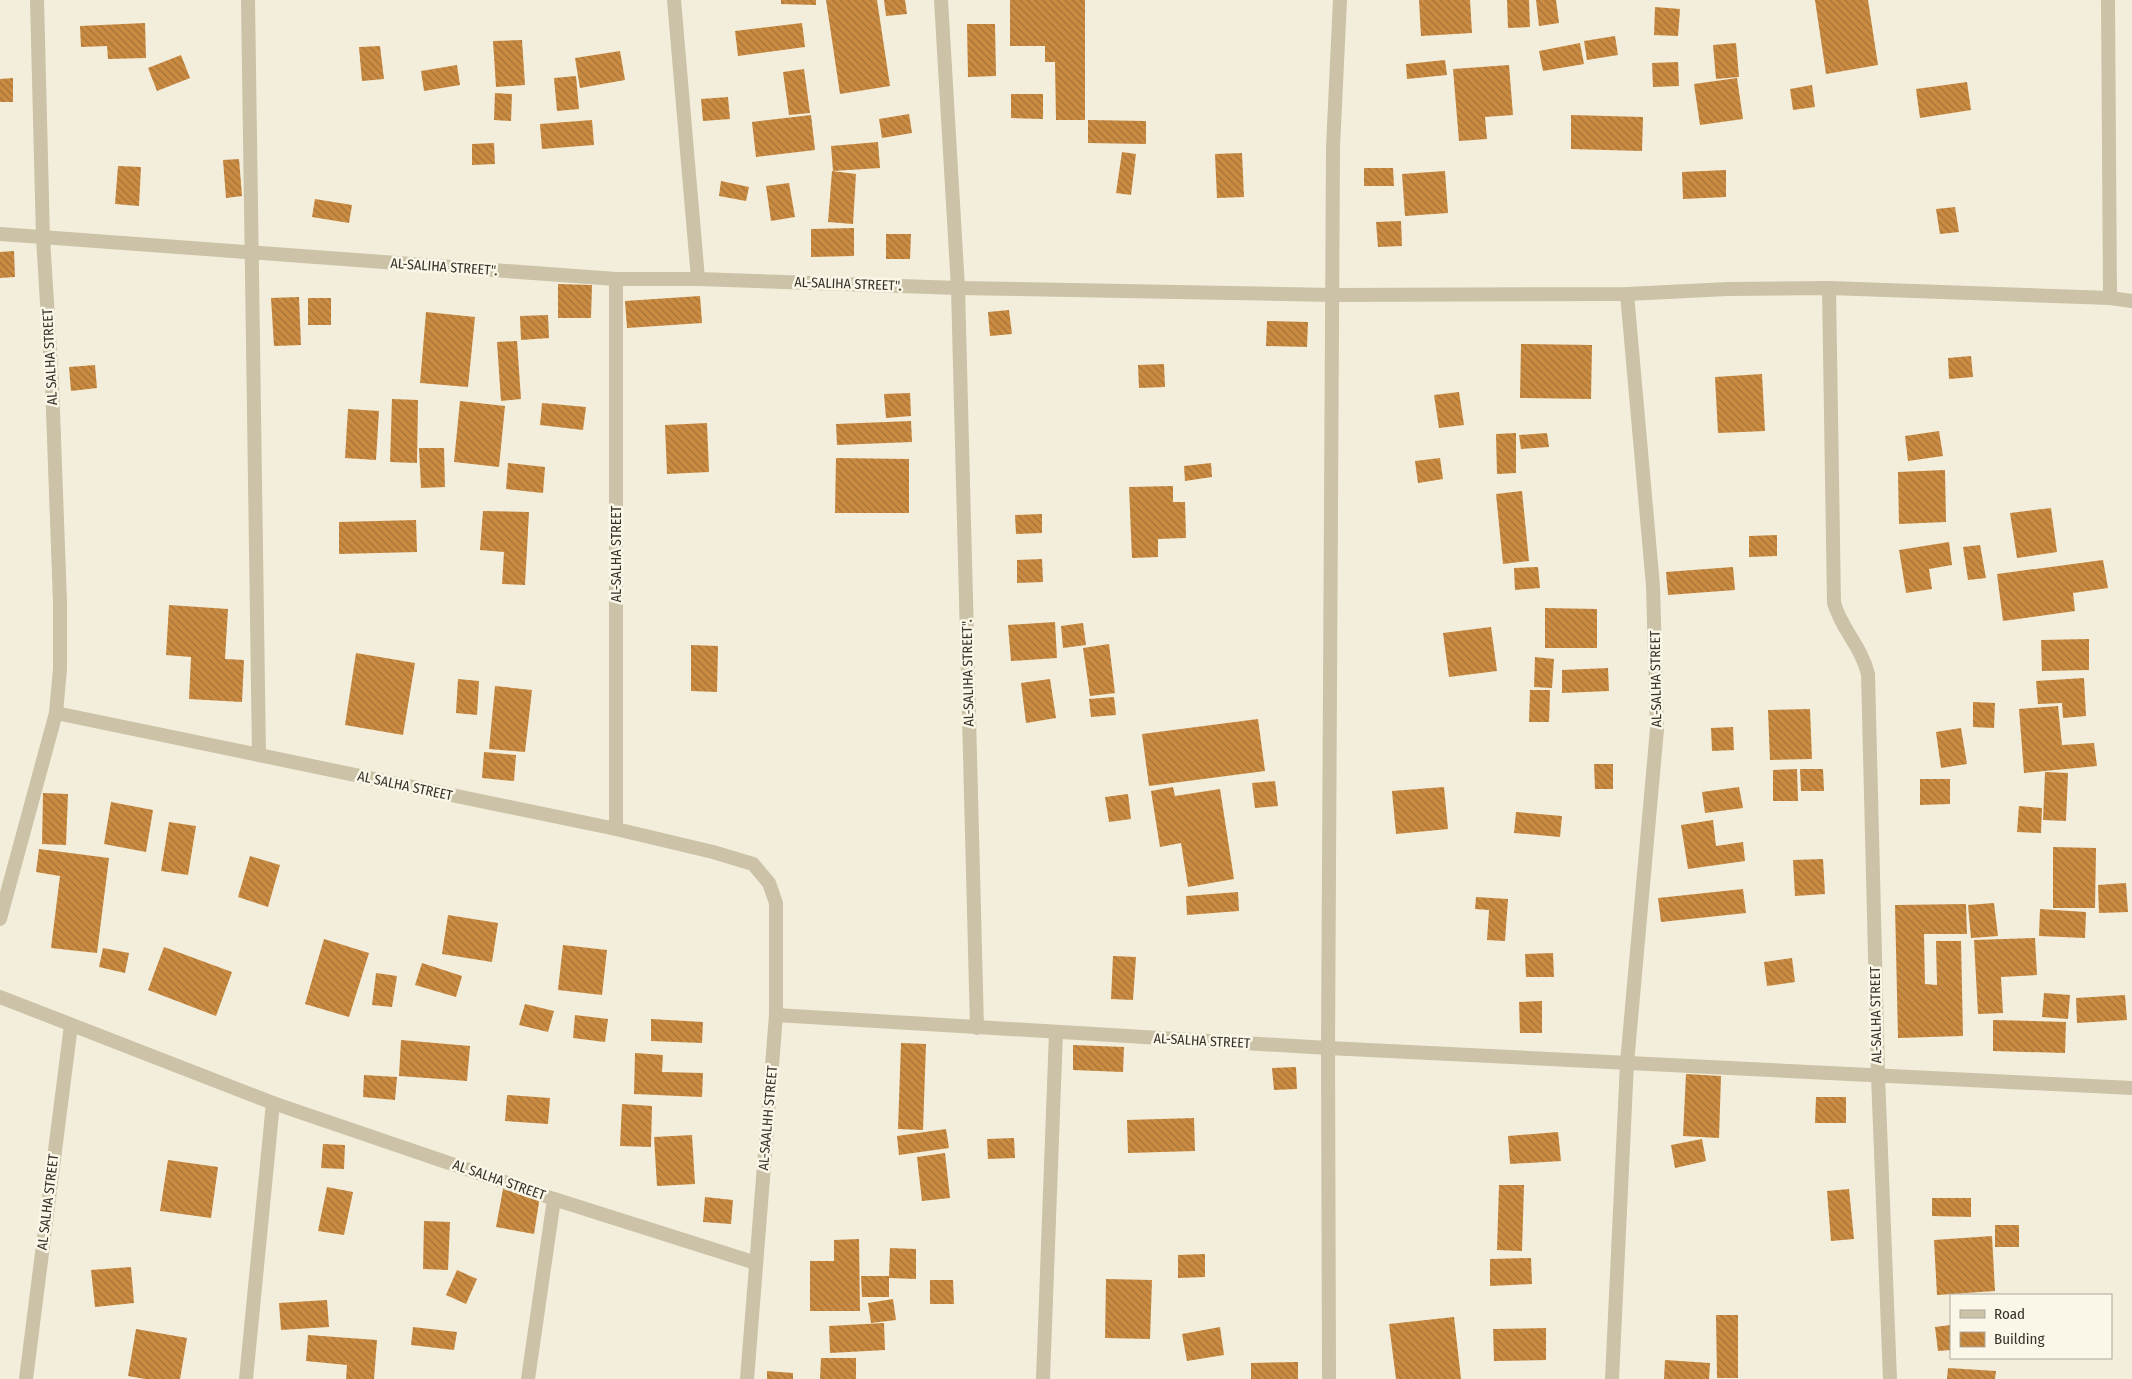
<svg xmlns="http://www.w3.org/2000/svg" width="2132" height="1379" font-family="'Fira Sans Condensed',sans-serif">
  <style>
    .building { fill: url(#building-back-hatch) }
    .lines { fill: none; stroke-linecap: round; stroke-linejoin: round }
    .minor { stroke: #cbc2a7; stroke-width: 14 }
    .labels { text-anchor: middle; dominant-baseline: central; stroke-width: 5; stroke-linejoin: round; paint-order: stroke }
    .street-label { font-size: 14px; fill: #373128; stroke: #faf7e8 }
  </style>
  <defs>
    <pattern id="building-back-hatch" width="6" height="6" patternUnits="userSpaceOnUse" patternTransform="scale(1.25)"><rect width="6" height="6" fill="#ca8b42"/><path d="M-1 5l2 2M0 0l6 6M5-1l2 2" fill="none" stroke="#a57237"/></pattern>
  </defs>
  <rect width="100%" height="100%" fill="#f3eedb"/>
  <g class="building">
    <polygon points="781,0 816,0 816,5 781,4"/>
    <polygon points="826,0 877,0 890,86 840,94"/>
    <polygon points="884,0 905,0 907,14 886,16"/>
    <polygon points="1010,0 1085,0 1085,120 1056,120 1055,62 1045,62 1045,46 1010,46"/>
    <polygon points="1419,0 1470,0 1472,33 1421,36"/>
    <polygon points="1507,0 1529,0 1530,27 1508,28"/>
    <polygon points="1536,0 1556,0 1559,23 1539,26"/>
    <polygon points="1815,0 1868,0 1878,65 1826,74"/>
    <polygon points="1655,7 1680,9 1678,36 1654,35"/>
    <polygon points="145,23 146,58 108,59 107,46 81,47 80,26"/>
    <polygon points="802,23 805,47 738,56 735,31"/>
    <polygon points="967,24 995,24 996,76 968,77"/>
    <polygon points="1615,36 1618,55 1587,60 1584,41"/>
    <polygon points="522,40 525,85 496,87 493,41"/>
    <polygon points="1580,43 1584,64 1543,71 1539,51"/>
    <polygon points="1736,43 1739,77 1716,79 1713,45"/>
    <polygon points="380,46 384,79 362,81 359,47"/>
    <polygon points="620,51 625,80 580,88 575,58"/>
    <polygon points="181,55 190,78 157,91 148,68"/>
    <polygon points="1445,60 1447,75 1407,79 1406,64"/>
    <polygon points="1678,62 1679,86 1653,87 1652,63"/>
    <polygon points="457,65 460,85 424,91 421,71"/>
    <polygon points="1509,65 1513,115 1485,117 1487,139 1459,141 1453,69"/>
    <polygon points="804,69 810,113 789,115 783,72"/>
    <polygon points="576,76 579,109 557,111 554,78"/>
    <polygon points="13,78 13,102 0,102 0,79"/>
    <polygon points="1737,78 1743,119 1700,125 1694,84"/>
    <polygon points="1967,82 1971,110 1920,118 1916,89"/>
    <polygon points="1812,85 1815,107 1793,110 1790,89"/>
    <polygon points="495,93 512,94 511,121 494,120"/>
    <polygon points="1011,94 1043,94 1043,119 1011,118"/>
    <polygon points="728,97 730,119 703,121 701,99"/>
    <polygon points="909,114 912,133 882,138 879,119"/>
    <polygon points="811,115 815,150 756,157 752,122"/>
    <polygon points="1571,115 1643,117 1642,151 1571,149"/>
    <polygon points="592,120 594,145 542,149 540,124"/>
    <polygon points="1088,120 1146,121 1146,144 1088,143"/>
    <polygon points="878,142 880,168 833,171 831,146"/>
    <polygon points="494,143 495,164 472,165 472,144"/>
    <polygon points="1122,152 1136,154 1131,195 1116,193"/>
    <polygon points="1242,153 1244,197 1217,198 1215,154"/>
    <polygon points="239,159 242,196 226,198 223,160"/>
    <polygon points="118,166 141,167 139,206 115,204"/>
    <polygon points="1364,168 1393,168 1394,186 1364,186"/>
    <polygon points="1726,170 1726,197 1683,199 1682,172"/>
    <polygon points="832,171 856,174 853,224 828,222"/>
    <polygon points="1445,171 1448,213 1405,216 1402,174"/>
    <polygon points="721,181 749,187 746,201 719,196"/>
    <polygon points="789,183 795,217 771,221 766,186"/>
    <polygon points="315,199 352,205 349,223 312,217"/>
    <polygon points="1955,207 1959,232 1940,234 1936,209"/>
    <polygon points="1401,221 1402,246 1378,247 1376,222"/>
    <polygon points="854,228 854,256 811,257 811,229"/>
    <polygon points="886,234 911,234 910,259 886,259"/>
    <polygon points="14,251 15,277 0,278 0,252"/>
    <polygon points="558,284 592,285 591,318 558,318"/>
    <polygon points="700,296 702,323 627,328 625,301"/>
    <polygon points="299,297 301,345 274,346 271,298"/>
    <rect x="308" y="298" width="23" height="27"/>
    <polygon points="1009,310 1012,334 990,336 988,312"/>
    <polygon points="426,312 475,317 468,387 420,383"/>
    <polygon points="548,315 549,338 521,340 520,316"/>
    <polygon points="1267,321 1308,322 1307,347 1266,346"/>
    <polygon points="517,341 521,399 501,401 497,342"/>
    <polygon points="1521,344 1592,345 1591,399 1520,398"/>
    <polygon points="1971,356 1973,377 1949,379 1948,358"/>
    <polygon points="1164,364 1165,387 1139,388 1138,365"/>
    <polygon points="95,365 97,388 71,391 69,367"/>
    <polygon points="1762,374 1765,431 1718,433 1715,377"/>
    <polygon points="1459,392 1464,425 1439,428 1434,395"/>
    <polygon points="910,393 911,416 886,418 884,394"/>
    <polygon points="392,399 418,400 417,463 390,462"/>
    <polygon points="460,401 505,406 499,467 454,462"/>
    <polygon points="542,403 586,407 583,430 540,425"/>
    <polygon points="348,409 379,411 376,460 345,458"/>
    <polygon points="911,421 912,442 837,445 836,424"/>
    <polygon points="707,423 709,472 667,474 665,425"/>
    <polygon points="1939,431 1943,456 1908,461 1905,436"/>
    <polygon points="1516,433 1516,473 1497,474 1496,434"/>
    <polygon points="1547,433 1549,447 1521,449 1519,435"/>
    <polygon points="419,448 444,448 445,487 421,488"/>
    <polygon points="836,458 909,459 909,513 835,513"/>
    <polygon points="1440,458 1443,479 1418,483 1415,461"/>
    <polygon points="508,463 545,467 543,493 506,489"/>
    <polygon points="1211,463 1212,477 1185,481 1184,466"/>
    <polygon points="1945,470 1946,522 1899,524 1898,472"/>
    <polygon points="1173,486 1173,502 1185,502 1186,538 1158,539 1158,557 1132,558 1129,487"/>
    <polygon points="1522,491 1529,561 1503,564 1496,494"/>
    <polygon points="2051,508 2057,552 2017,558 2010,513"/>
    <polygon points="483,511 529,512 525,585 502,584 504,552 480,550"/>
    <polygon points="1042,514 1042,533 1016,534 1015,515"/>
    <polygon points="416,520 417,552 339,554 339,522"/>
    <polygon points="1777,535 1777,556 1749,557 1749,536"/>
    <polygon points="1949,542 1952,565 1929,569 1932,589 1906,593 1899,550"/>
    <polygon points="1980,545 1986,578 1968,580 1963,547"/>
    <polygon points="1042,559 1043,582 1017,583 1017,560"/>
    <polygon points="2103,560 2108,588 2073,593 2075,611 2003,621 1997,574"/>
    <polygon points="1538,567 1540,588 1515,590 1514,568"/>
    <polygon points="1733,567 1735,590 1668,595 1666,572"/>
    <polygon points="169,605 228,609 225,659 244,660 242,702 189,699 191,657 166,655"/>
    <polygon points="1545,608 1597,609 1597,648 1545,648"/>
    <polygon points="1055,622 1057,658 1011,661 1008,625"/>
    <polygon points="1083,623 1086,645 1063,648 1061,626"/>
    <polygon points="1491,627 1497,671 1449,677 1443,633"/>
    <polygon points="2089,639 2089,670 2042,671 2041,640"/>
    <polygon points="1109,644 1115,693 1090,696 1083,648"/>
    <polygon points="691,645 718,646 717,692 691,691"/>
    <polygon points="356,653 415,663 403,735 345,725"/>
    <polygon points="1535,657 1554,659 1552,688 1534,687"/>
    <polygon points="1608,668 1609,691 1562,693 1562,670"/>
    <polygon points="2084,678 2086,716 2063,718 2062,703 2038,704 2036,681"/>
    <polygon points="458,679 479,681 477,715 456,713"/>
    <polygon points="1050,679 1056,718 1026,723 1021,683"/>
    <polygon points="495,686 532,690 525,752 489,749"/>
    <polygon points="1530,690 1550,690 1549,722 1529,722"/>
    <polygon points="1114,697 1116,715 1091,717 1089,699"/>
    <polygon points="1973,702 1995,703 1994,728 1973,727"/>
    <polygon points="2058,706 2062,745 2094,743 2097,766 2024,773 2019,709"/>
    <polygon points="1810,709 1812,759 1770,760 1768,710"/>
    <polygon points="1258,719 1265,771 1149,786 1142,734"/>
    <polygon points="1733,727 1734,750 1712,751 1711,728"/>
    <polygon points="1961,728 1967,764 1941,768 1936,732"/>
    <polygon points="484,752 516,755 514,781 482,778"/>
    <polygon points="1594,764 1613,764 1613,789 1595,789"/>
    <polygon points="1797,769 1798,801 1773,801 1773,770"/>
    <polygon points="1800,769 1823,769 1824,791 1801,791"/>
    <polygon points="2045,772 2068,773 2066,821 2043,820"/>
    <polygon points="1920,779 1950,779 1950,804 1920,805"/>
    <polygon points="1275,781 1278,806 1255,808 1252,783"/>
    <polygon points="1173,787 1175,796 1220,789 1234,879 1188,887 1181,843 1160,847 1151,791"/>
    <polygon points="1444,787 1448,829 1396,834 1392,791"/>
    <polygon points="1739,787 1743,808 1705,813 1702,792"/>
    <polygon points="43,793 68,794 66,845 42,844"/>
    <polygon points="1128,794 1131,819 1109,822 1105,797"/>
    <polygon points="111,802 153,810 146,852 104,844"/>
    <polygon points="2019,806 2042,808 2041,833 2017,832"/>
    <polygon points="1516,812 1562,816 1560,837 1514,833"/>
    <polygon points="1713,820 1716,846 1743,842 1745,861 1688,869 1681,825"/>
    <polygon points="169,822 196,826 188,875 161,871"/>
    <polygon points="2053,847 2096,848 2095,908 2053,908"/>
    <polygon points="39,849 109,858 97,953 51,948 60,876 36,872"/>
    <polygon points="250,856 280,865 268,907 238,897"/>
    <polygon points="1823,859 1825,894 1795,896 1793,860"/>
    <polygon points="2126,883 2128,912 2099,913 2098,885"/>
    <polygon points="1743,889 1746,913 1661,922 1658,898"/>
    <polygon points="1238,892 1239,911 1187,915 1186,896"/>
    <polygon points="1476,897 1508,899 1505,941 1487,940 1489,910 1475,909"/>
    <polygon points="1994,903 1998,936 1971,938 1968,905"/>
    <polygon points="1966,904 1967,934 1924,934 1925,984 1937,985 1936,941 1961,941 1963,1036 1898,1038 1895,905"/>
    <polygon points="2040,909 2086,912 2085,938 2039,936"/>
    <polygon points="448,915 498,923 492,962 442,954"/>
    <polygon points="2035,938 2037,975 2001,977 2003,1013 1978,1014 1974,940"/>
    <polygon points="324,939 369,953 349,1017 305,1004"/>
    <polygon points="563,945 607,950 602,995 558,990"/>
    <polygon points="164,947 232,972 216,1016 148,990"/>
    <polygon points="103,948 129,953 125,973 99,967"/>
    <polygon points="1553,953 1554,977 1526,977 1525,954"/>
    <polygon points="1113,956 1136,957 1133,1000 1111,999"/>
    <polygon points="1792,958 1795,982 1767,986 1764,962"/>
    <polygon points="422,963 462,976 456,997 415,985"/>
    <polygon points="376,973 397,976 392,1007 372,1005"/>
    <polygon points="2044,993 2070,995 2068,1019 2042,1017"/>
    <polygon points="2125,995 2127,1020 2077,1023 2076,998"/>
    <polygon points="1542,1001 1542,1033 1520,1033 1519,1002"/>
    <polygon points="525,1004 554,1011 548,1032 519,1025"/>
    <polygon points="575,1015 608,1019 605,1042 573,1038"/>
    <polygon points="651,1019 703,1022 702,1043 651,1041"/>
    <polygon points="1993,1020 2066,1022 2065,1053 1993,1051"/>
    <polygon points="401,1040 470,1046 467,1081 399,1076"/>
    <polygon points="901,1043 926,1044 923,1130 898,1129"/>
    <polygon points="1073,1045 1124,1047 1123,1072 1073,1070"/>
    <polygon points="635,1053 663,1055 662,1072 703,1073 702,1097 634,1094"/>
    <polygon points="1296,1067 1297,1089 1274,1090 1272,1068"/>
    <polygon points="1686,1074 1721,1076 1719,1138 1683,1136"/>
    <polygon points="364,1075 397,1077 395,1100 363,1097"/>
    <polygon points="507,1095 550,1098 548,1124 505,1121"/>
    <polygon points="1816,1097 1846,1097 1846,1123 1815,1123"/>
    <polygon points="622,1104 652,1106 651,1147 620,1146"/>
    <polygon points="1194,1118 1195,1151 1128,1153 1127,1120"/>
    <polygon points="946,1129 949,1148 899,1155 897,1136"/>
    <polygon points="1558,1132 1561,1161 1510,1164 1508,1136"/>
    <polygon points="692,1135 695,1184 657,1186 654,1137"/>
    <polygon points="1014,1138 1015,1158 988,1159 987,1139"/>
    <polygon points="1702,1139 1706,1161 1675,1168 1671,1145"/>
    <polygon points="323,1144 345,1145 344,1169 321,1168"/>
    <polygon points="945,1153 950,1198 922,1201 917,1157"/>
    <polygon points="168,1160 218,1167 211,1218 160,1211"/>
    <polygon points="1499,1185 1524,1185 1522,1251 1497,1250"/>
    <polygon points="327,1187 353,1192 344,1235 318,1231"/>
    <polygon points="503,1189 540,1196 534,1234 496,1227"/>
    <polygon points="1849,1189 1854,1239 1831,1241 1827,1191"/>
    <polygon points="705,1197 733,1200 731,1224 703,1222"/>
    <polygon points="1932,1198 1971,1198 1971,1217 1932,1216"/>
    <polygon points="424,1221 450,1222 448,1270 423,1269"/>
    <rect x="1995" y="1225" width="24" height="22"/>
    <polygon points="1992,1236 1995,1291 1937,1295 1934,1240"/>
    <polygon points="859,1239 860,1311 810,1311 810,1261 834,1261 834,1240"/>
    <polygon points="890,1248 916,1249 916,1279 889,1278 889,1297 862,1297 861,1276 889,1276"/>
    <polygon points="1205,1254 1205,1277 1178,1278 1178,1255"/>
    <polygon points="1531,1258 1532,1284 1490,1286 1490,1259"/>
    <polygon points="131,1267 134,1303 95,1307 91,1270"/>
    <polygon points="457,1270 477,1279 466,1304 446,1295"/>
    <polygon points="1106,1279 1152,1280 1150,1339 1105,1338"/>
    <polygon points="930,1280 953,1280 954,1304 930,1304"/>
    <polygon points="893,1299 896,1320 871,1323 868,1303"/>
    <polygon points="327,1300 329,1327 281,1330 279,1303"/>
    <polygon points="1716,1315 1738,1315 1738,1378 1717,1378"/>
    <polygon points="1454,1317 1461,1379 1396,1379 1389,1324"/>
    <polygon points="884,1323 885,1350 830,1353 829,1326"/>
    <polygon points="1951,1325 1951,1350 1938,1351 1935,1327"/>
    <polygon points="413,1327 457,1332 454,1350 411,1345"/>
    <polygon points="1220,1327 1224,1355 1187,1361 1182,1334"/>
    <polygon points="1546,1328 1546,1360 1494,1361 1493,1329"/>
    <polygon points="136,1329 187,1338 180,1379 145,1379 128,1376"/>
    <polygon points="308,1335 377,1340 374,1379 346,1379 347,1365 306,1361"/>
    <polygon points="821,1358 856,1358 856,1379 820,1379"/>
    <polygon points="1665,1360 1710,1363 1709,1379 1664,1379"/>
    <polygon points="1298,1362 1298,1379 1251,1379 1251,1363"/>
    <polygon points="1948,1368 1996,1371 1995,1379 1947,1379"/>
    <polygon points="767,1371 793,1373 793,1379 767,1379"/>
  </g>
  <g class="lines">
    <g class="minor">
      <polyline points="248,0 259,755"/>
      <polyline points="674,0 698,279"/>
      <polyline points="941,0 958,288 1333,295 1627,294 1728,289 1829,288 2110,298 2132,301"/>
      <polyline points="2108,0 2110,298"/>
      <polyline points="0,234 616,279 698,279 958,288 977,1028"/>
      <path d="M1829 288 1834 603C1842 630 1861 646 1868 674L1878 1076 1890 1379"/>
      <polyline points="56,713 616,829 713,852 753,864 769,883 776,903 776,1015 747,1379"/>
      <polyline points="616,829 616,279"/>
      <polyline points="0,919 56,713 60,669 60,602 52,384 43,238 37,0"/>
      <polyline points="0,997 273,1103 554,1199 756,1263"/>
      <polyline points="776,1015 1328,1048 2132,1088"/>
      <polyline points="26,1379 71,1025"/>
      <polyline points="246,1379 273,1103"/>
      <polyline points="528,1379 554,1199"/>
      <polyline points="1043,1379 1056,1032"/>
      <polyline points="1329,1379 1328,1048 1333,147 1340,0"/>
      <polyline points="1612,1379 1627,1063 1657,729 1653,586 1627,294"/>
    </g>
  </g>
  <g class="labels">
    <g class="street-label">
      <text transform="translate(444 267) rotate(4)">AL-SALIHA STREET".</text>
      <text transform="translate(848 284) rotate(2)">AL-SALIHA STREET".</text>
      <text transform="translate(50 357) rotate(-93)">AL SALHA STREET</text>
      <text transform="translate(616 554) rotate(-90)">AL-SALHA STREET</text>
      <text transform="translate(968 673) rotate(-91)">AL-SALIHA STREET".</text>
      <text transform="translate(1656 679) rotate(-91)">AL-SALHA STREET</text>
      <text transform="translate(405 786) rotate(12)">AL SALHA STREET</text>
      <text transform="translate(1876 1015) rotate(-91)">AL-SALHA STREET</text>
      <text transform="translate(1202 1041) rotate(3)">AL-SALHA STREET</text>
      <text transform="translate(768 1118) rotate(-85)">AL-SAALHH STREET</text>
      <text transform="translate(499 1180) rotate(19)">AL SALHA STREET</text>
      <text transform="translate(48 1202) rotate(-83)">AL SALHA STREET</text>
    </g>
  </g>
  <rect x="1950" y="1294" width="162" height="65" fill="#faf7e8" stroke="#aca89b"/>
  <rect x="1960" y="1310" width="25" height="8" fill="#cbc2a7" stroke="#aca89b"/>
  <text x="1994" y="1319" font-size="15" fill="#373128">Road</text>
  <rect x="1960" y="1332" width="25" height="15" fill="url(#building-back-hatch)" stroke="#aca89b"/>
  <text x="1994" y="1344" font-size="15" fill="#373128">Building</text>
</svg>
